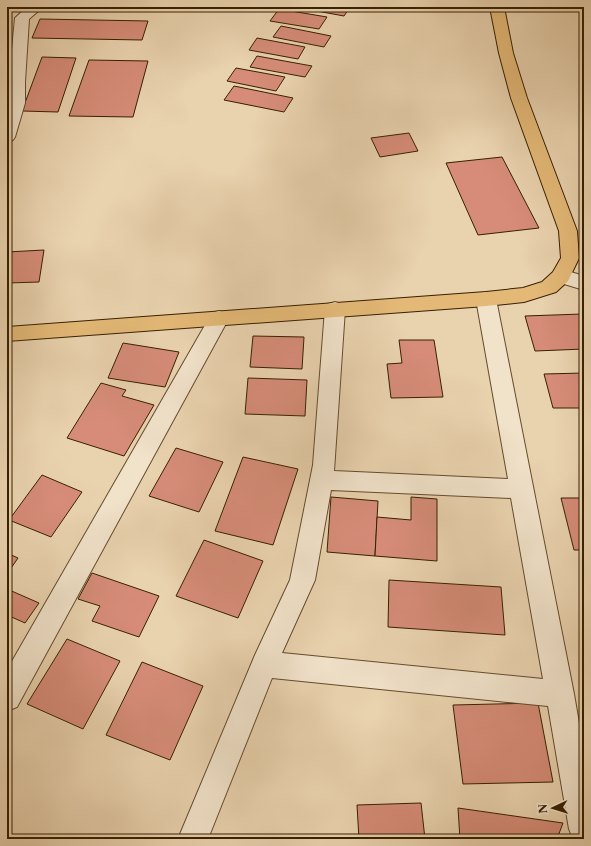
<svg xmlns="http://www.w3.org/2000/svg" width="591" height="846" font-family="'Libre Caslon Text',serif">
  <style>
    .building { fill: #d68c78; stroke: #372002 }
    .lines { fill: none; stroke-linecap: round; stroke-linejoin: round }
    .minor-casing { stroke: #644c2d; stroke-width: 2 }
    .major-casing { stroke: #372002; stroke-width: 2 }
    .minor { fill: #f1e2ca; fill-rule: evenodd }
    .major { fill: #e4b977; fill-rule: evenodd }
  </style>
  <rect width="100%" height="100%" fill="#e9d2ae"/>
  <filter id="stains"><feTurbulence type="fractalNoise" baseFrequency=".005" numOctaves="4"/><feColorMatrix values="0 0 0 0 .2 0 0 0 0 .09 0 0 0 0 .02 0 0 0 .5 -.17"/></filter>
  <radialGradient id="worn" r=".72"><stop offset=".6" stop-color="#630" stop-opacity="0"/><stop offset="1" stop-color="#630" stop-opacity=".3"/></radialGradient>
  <g class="building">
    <polygon points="295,7 350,7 344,16"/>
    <polygon points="279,9 327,17 319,29 270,21"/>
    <polygon points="40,19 148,21 142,40 32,38"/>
    <polygon points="281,26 331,36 324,47 273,37"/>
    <polygon points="257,38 305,47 298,59 249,50"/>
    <polygon points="257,56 312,66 305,77 250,67"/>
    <polygon points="42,57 76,58 58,112 22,111"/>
    <polygon points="89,60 148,61 133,117 69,116"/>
    <polygon points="236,68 285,77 276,91 227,81"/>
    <polygon points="234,86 293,98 284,112 224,100"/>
    <polygon points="409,133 418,151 380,157 371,138"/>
    <polygon points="502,157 539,228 478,235 446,163"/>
    <polygon points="44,250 39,282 7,283 7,252"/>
    <polygon points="582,314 584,318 584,349 535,351 525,316"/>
    <polygon points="253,336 304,337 302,369 250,367"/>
    <polygon points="399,340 434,340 443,397 391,398 387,364 402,363"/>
    <polygon points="123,343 179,352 165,387 108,378"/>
    <polygon points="584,373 584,408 553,408 544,374"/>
    <polygon points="248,378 307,380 305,416 245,414"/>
    <polygon points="101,383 126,390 122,396 154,405 124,456 67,438"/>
    <polygon points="176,448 223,462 199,512 149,496"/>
    <polygon points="580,449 584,449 584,467"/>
    <polygon points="243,457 298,469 273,545 215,531"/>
    <polygon points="42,475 82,492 51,537 9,520"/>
    <polygon points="331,497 378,501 375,556 327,552"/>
    <polygon points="411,497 437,499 437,561 375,556 377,517 411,520"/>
    <polygon points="561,498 584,498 584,550 574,550"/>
    <polygon points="204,540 263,561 238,618 176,596"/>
    <polygon points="7,553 18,558 7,574"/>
    <polygon points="92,573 159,596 139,637 92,621 100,606 78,599"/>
    <polygon points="389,580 501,587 505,635 388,627"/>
    <polygon points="7,589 39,603 25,623 7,615"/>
    <polygon points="67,639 120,661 83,729 27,704"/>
    <polygon points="142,662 203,686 170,760 106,735"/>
    <polygon points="538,703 553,782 463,784 453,705"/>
    <polygon points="421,803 425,839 359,839 357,805"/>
    <polygon points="458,808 563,823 557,839 460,839"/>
  </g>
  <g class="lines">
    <g class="minor-casing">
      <g id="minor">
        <path d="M27 7H43L29 19 25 82V103L15 137 13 140 7 142C7 101 11 59 15 18Z"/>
        <polygon points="561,269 584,276 584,290 554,281 551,276 554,271"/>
        <path d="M486 292 493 294 496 299 574 694 584 752V839H573L569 829 548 706 272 678 208 839H178L255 655 290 580 313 465 325 309 328 304 335 302 342 304 345 309 334 471 508 479 476 299 479 294ZM331 490 511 498 543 679 282 653 315 580Z"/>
        <polygon points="219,311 226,313 229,318 17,707 7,711 7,670 212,313"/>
      </g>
    </g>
    <g class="major-casing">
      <polygon id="major" points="490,7 504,7 513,53 527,98 577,231 579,258 568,281 556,292 524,302 486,306 7,341 7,327 486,292 523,288 542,282 553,272 561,258 559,231 511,98 499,53"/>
    </g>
    <use href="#minor" class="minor"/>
    <use href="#major" class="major"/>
  </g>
  <rect width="591" height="846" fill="none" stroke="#e9d2ae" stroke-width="24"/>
  <rect x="8" y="8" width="575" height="830" fill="none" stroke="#372002" stroke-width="2"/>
  <rect x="12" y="12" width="567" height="822" fill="none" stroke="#372002"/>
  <g transform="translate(553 808) rotate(266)" stroke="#f1e2ca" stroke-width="3" paint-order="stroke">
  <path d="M0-3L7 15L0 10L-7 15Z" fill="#372002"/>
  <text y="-6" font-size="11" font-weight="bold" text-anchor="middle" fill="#372002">N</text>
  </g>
  <rect width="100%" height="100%" filter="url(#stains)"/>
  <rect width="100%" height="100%" fill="url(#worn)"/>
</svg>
